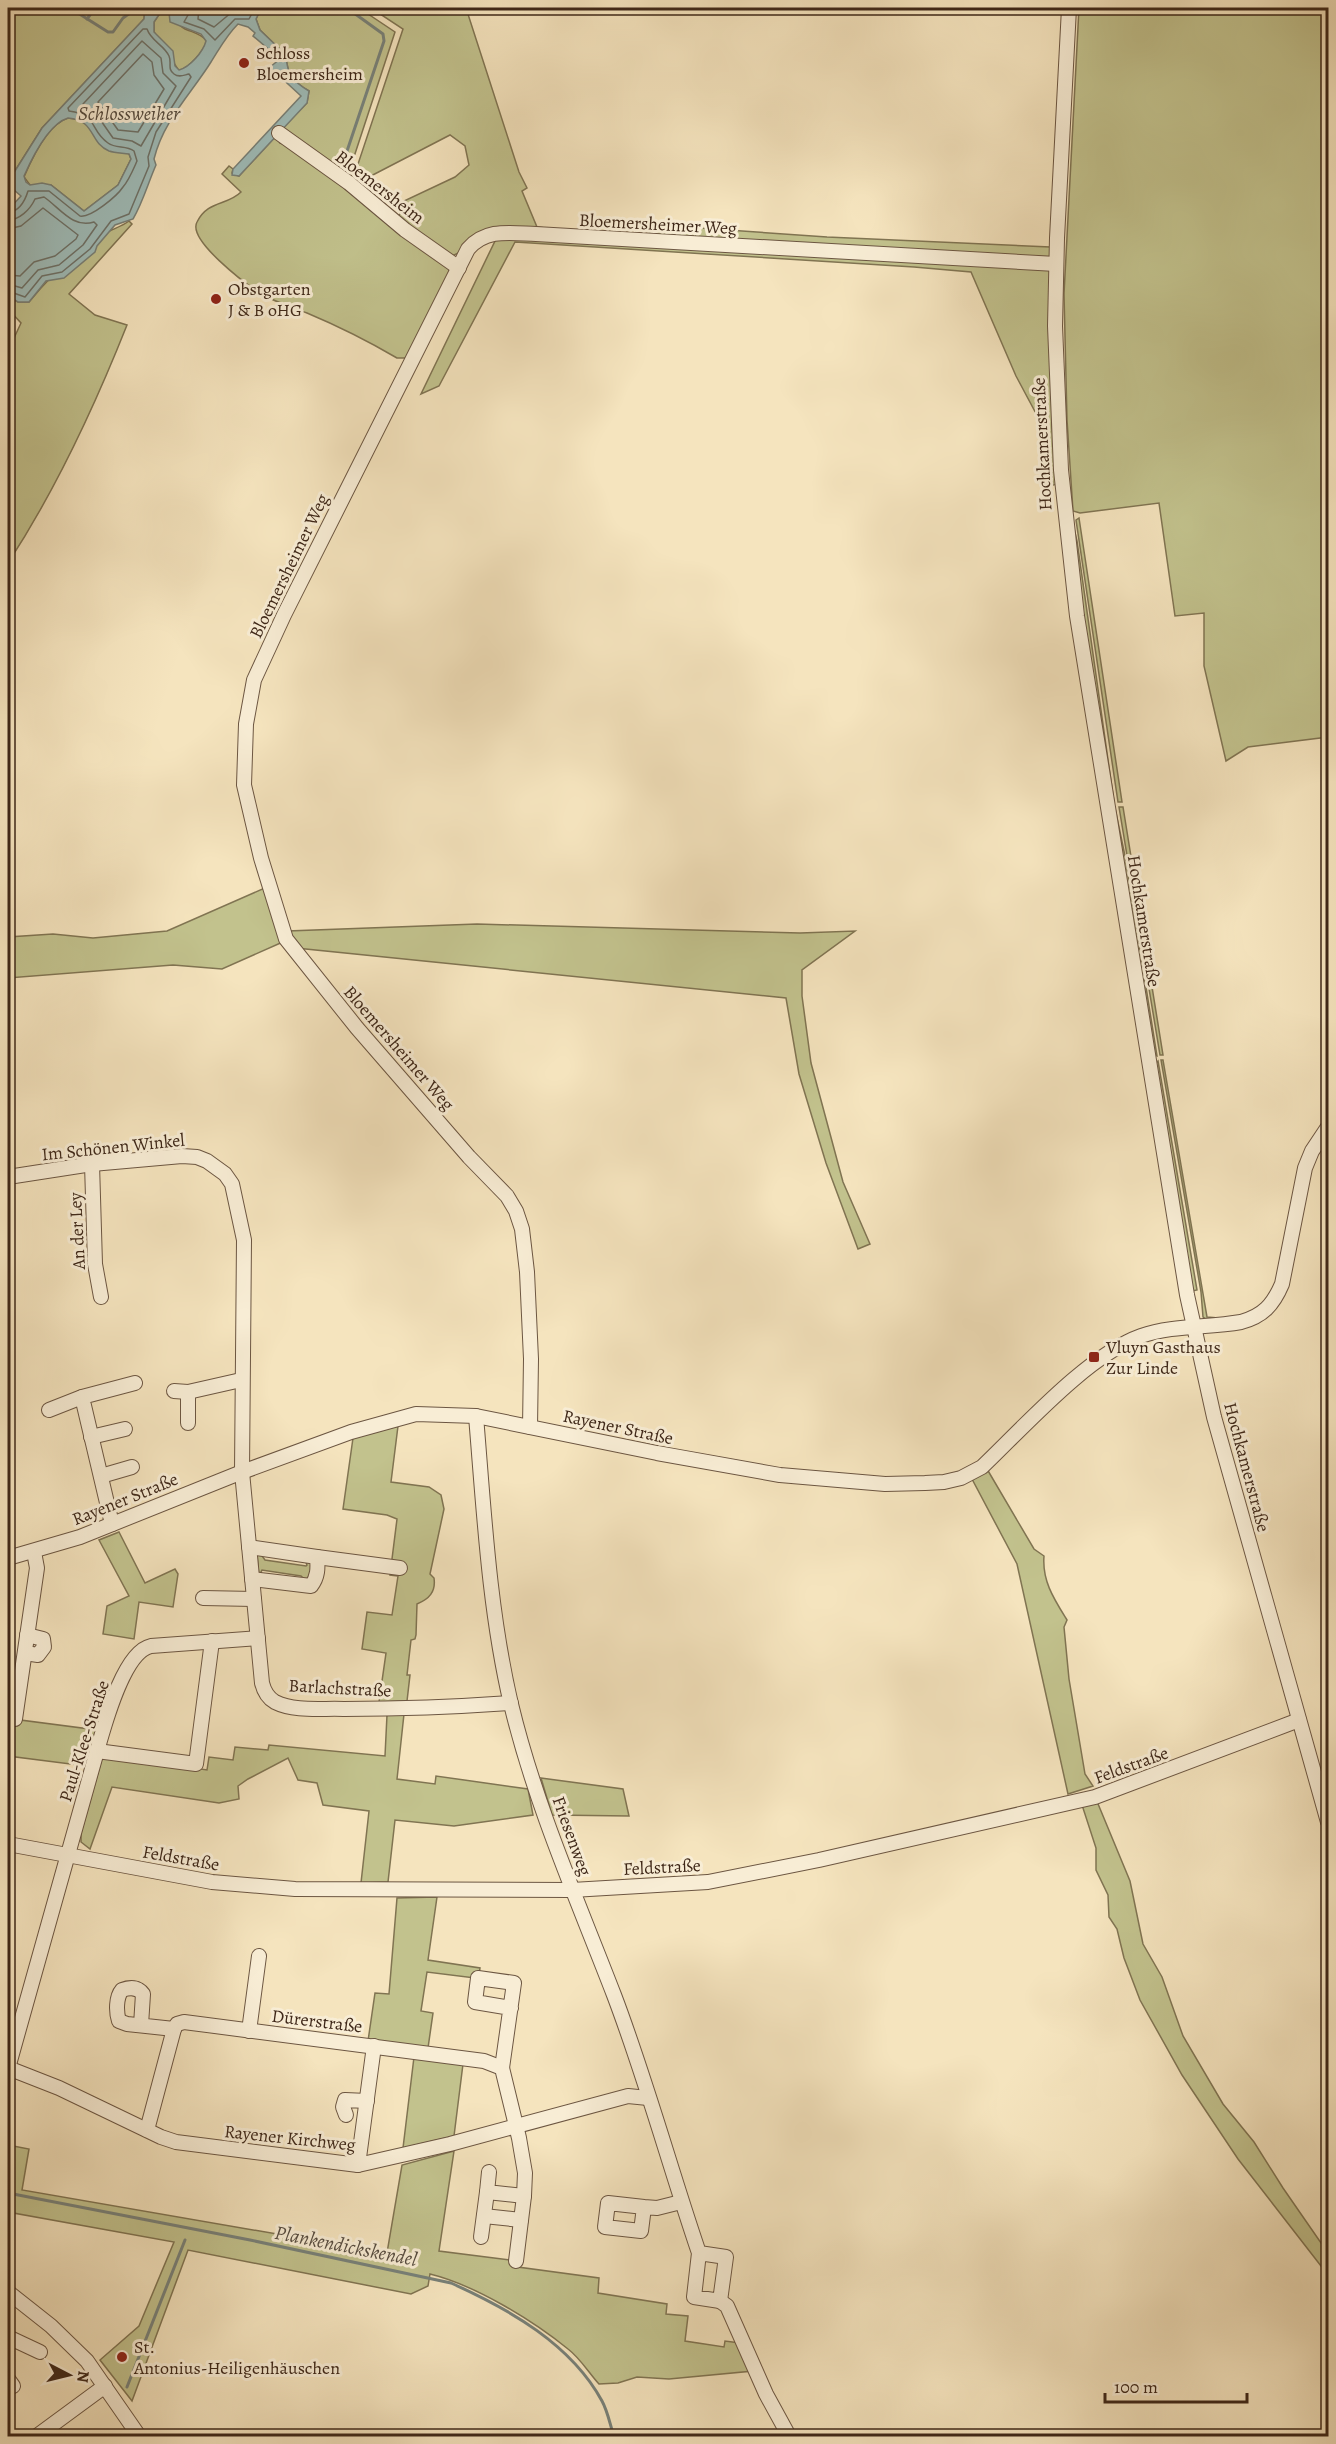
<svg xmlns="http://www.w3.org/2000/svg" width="1336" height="2444" font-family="Alegreya,serif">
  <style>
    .green { fill: #c2c28d; stroke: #807452; stroke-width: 1.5 }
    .water { fill: #9fbdba; stroke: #788179; stroke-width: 1.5; fill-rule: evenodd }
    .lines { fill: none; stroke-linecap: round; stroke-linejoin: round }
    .shore { stroke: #6e7269; stroke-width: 1.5 }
    .stream { stroke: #788179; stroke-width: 3 }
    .minor-casing { stroke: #6c5642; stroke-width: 16 }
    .minor { stroke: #f8edd5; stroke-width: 14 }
    .poi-dot { fill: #8f2418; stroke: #f8edd5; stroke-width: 2 }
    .labels { text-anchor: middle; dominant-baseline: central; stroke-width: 6; stroke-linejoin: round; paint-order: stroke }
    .poi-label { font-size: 18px; fill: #3e2718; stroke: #f8edd5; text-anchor: start }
    .street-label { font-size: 18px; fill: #3e2718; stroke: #f8edd5 }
    .water-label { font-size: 20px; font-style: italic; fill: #564c40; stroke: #f8edd5 }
  </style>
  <rect width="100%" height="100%" fill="#f5e4be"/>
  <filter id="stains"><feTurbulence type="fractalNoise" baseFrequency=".00333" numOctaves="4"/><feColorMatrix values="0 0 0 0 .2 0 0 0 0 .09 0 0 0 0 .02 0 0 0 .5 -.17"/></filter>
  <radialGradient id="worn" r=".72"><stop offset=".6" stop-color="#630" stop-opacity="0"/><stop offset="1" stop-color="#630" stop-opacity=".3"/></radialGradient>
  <g class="green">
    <polygon points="8,8 145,8 144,19 42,128 8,182"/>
    <path d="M265 8H359L395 32 349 172 343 173 280 131 307 103 309 91C292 81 287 74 286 55L260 30 256 19 261 9Z"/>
    <polygon points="371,8 466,8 519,172 527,188 522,191 537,227 633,238 670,226 827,237 1050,247 1052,426 1057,484 1053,485 1048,436 1016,376 971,272 914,267 515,242 439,386 421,394 495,241 495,236 452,256 398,219 404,201 455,177 469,165 465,146 450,135 367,178 357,181 353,179 403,29"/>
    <polygon points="1079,8 1328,8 1328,737 1248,747 1226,761 1204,666 1204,613 1175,616 1159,503 1080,513 1073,511 1067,420 1064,294"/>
    <path d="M162 10C173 13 175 24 185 29 194 33 200 33 207 41 203 52 190 67 179 71L154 32V22Z"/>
    <path d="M68 118C90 119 112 142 129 154L131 159 118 185 84 211 51 185H30L24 177C32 158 48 124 68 118Z"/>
    <path d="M276 136 280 143 287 145 449 267 448 284 414 352 405 358H397C368 341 338 326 307 313 292 307 274 302 260 293 246 284 187 240 197 222 208 200 227 206 241 192L222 174 229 166 233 169 232 173 239 176Z"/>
    <path d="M129 221 132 224 69 294 95 315 127 325C94 408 57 488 8 563V338H14L21 323 8 309V296L18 302H29C50 276 76 252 104 234 112 229 121 227 129 221Z"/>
    <polygon points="1079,518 1122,802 1118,802 1076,520"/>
    <polygon points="1072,520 1077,541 1114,802 1111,801 1090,670"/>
    <polygon points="1119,807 1123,807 1163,1055 1160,1055"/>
    <polygon points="1115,808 1125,856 1157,1056 1154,1055 1112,810"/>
    <polygon points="267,887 285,941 222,969 173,965 8,978 8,937 53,934 93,938 167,931"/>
    <polygon points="477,924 800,933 855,931 802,970 802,996 811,1063 843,1182 870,1244 858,1249 826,1163 799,1074 786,998 296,948 288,931"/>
    <path d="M1161 1060H1163L1207 1317C1264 1323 1273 1302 1284 1253 1278 1292 1275 1314 1230 1320 1221 1321 1210 1323 1203 1317L1201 1292Z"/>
    <polygon points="1158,1061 1197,1290 1192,1291 1155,1064"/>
    <path d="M398 1426 391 1482 429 1487 441 1495 444 1509 430 1574 434 1578C436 1592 429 1599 417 1604L416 1635 415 1639 411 1640 407 1675H410L407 1701 379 1702 386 1653 362 1649 367 1612 392 1615 398 1576 390 1575 397 1519 387 1515 343 1509 353 1438Z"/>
    <path d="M987 1469 1034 1549 1044 1556C1042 1581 1054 1599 1067 1620L1064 1627 1069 1679 1085 1774 1093 1786 1068 1794 1017 1564 972 1479Z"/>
    <polygon points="119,1532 145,1583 175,1569 178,1574 173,1607 139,1602 134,1639 103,1634 107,1606 129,1596 99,1540"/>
    <polygon points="257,1553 260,1553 265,1560 306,1566 307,1565 305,1560 311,1563 314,1571 306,1581 301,1576 262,1570 261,1572 263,1576 259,1577"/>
    <polygon points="8,1712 14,1713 13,1719 97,1730 86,1766 8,1756"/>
    <polygon points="404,1714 397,1779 435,1784 436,1776 528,1789 533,1815 454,1826 395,1820 388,1882 361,1883 369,1811 323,1805 317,1783 298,1780 288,1758 248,1779 238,1786 239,1799 219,1803 112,1787 90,1849 81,1842 81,1833 103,1755 207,1770 209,1757 233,1760 235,1747 268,1750 269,1745 385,1756 387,1715"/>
    <polygon points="541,1778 623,1789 629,1816 552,1815"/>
    <polygon points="1096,1799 1130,1881 1143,1944 1162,1977 1183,2036 1223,2104 1254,2142 1283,2188 1328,2253 1328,2275 1238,2159 1182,2075 1140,2000 1124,1958 1117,1929 1109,1917 1108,1895 1096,1870 1096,1848 1082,1805"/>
    <polygon points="437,1897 428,1960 480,1968 479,1975 475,1978 427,1972 421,2011 433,2013 428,2048 368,2041 375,1993 389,1994 397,1898"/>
    <polygon points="414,2057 463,2064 454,2136 403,2148"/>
    <path d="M8 2145 29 2149 22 2190 387 2253 402 2165 454 2151 439 2251 518 2261V2267L599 2278 598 2293 667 2304 666 2314 688 2316 685 2341 724 2347 725 2341 740 2343 753 2371 669 2379 637 2377 618 2383 599 2384C589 2373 580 2358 568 2349 532 2320 475 2285 430 2274L428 2286 411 2294 188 2250 132 2401 100 2360 139 2326 174 2242 8 2212Z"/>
  </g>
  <path class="water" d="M145 8H174L181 12 187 8H265L261 9 256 19 260 30 286 55C287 74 292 81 309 91L307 103 239 176 232 175 233 169 301 96 276 73 274 74 270 71V67L280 59 253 36 255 33 248 27 238 24C226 36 220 48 211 62 191 94 163 121 154 159L156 165C148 183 143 202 133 219L115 225 97 246 95 252 64 278 46 281 29 302H18L8 296V210L21 196 14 190 8 195V182L42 128 144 19ZM162 10 169 12 170 22 201 34 206 41C203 52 190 67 179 70L175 66 173 51 154 32V22ZM68 118C96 120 89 143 109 151 115 153 123 153 129 154L131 159 118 185 84 211 51 185 42 183 30 185 26 182 24 176C32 158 48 124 68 118Z"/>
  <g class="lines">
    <g class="shore">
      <polyline points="192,8 184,22 204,29 215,40 235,19 249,19 255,8"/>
      <polyline points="199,8 198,19 214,27 232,12 244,10 246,8"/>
      <polygon points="142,41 161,58 163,73 176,86 141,146 132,141 113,138 97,115 83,104"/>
      <polygon points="143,54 152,62 154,75 164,89 138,132 118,130 98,102"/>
      <path d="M8 213C20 211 25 201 28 191H49L80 216C91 218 117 196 123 187 129 180 133 170 137 161L134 151C126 145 116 149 108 143 89 130 99 115 69 111L68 108 143 29H147C151 41 164 45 169 56 172 63 167 69 174 74 179 78 184 75 189 74L191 77 156 132 148 157 149 166 129 214 111 221 90 249 62 272 42 276 25 297 8 291"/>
      <path d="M8 220C19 220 30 210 35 199L44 197C60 208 73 229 94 222L97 225 83 245 59 265 38 270 22 288 8 284"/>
      <polyline points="8,229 21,226 43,208 78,235 76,239 55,256 34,262 20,276 8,275"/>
    </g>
    <g class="stream">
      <polyline points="70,8 108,32 113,32 123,18 137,8"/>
      <polyline points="87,19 95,8"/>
      <polyline points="344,160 384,41 383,34 347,8"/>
      <path d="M8 2193 250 2240 451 2283C509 2309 571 2344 602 2401 608 2412 610 2425 614 2436"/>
      <polyline points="127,2387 185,2240"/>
    </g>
    <g class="minor-casing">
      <g id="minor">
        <polyline points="1069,8 1057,238 1055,326 1061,470 1077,616 1187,1295 1214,1417 1328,1822"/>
        <polyline points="279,133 349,183 405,230 459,268"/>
        <polyline points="92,1164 95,1264 101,1297"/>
        <path d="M8 1177 92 1164 182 1156 197 1157 207 1161 225 1174 232 1184 244 1240 242 1472 262 1683C264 1691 268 1698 275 1702 295 1712 322 1708 344 1709 399 1709 455 1707 511 1703"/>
        <polyline points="174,1391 188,1392 241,1380"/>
        <polyline points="49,1410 82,1397"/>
        <path d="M476 1416C484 1512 489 1610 511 1704 535 1804 577 1899 614 1995 646 2079 670 2168 699 2253L694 2297 720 2301 726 2257 699 2253"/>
        <polyline points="188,1423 188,1392"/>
        <path d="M530 1427 531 1359 527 1272 522 1229 516 1211 507 1196 469 1157 357 1028 286 939 261 858 244 785 246 724 254 680 284 615 468 249C486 228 510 233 536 234L1056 264"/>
        <polyline points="91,1437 125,1429"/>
        <polyline points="101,1476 132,1467"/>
        <polyline points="112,1524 82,1397 135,1383"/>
        <path d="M249 1547 317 1557C318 1568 318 1577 311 1586L252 1579"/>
        <polyline points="317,1557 400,1568"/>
        <path d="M8 1558 80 1537 242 1472 351 1432 416 1414 476 1416 657 1453 780 1475 885 1484 925 1483 944 1482 961 1478 982 1467C1024 1427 1088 1355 1141 1336 1173 1325 1207 1328 1241 1322 1263 1316 1273 1305 1282 1284L1305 1168 1312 1151 1328 1127"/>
        <polyline points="203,1598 254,1599"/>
        <polyline points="25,1653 38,1655 44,1647 43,1639 27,1635"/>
        <polyline points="15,1719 37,1568 34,1552"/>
        <polyline points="97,1751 196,1764 212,1641"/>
        <polyline points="8,1844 212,1882 295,1889 572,1890 708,1882 819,1860 1095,1797 1299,1720"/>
        <path d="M141 2025 143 1994C138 1987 130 1987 122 1990 116 1997 116 2012 119 2021L127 2024 174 2029"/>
        <polyline points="249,2031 259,1956"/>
        <polyline points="8,2068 59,2088 161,2137 176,2142 358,2165 450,2144 628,2096 648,2098"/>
        <path d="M8 2068 97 1751C104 1727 123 1652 151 1646L258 1638"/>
        <polyline points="502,2068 514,1983 478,1978 475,2002 511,2008"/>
        <polyline points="346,2115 343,2107 345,2100 367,2101"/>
        <polyline points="147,2130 174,2029 177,2024 184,2022 484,2061 502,2068 519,2138 525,2173 524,2196 516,2261"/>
        <polyline points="358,2165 374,2046"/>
        <polyline points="489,2172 487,2192 524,2196"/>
        <polyline points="644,2207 608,2203 605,2227 641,2231 644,2207 657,2208 681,2202"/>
        <polyline points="484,2216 521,2220"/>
        <polyline points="481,2237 487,2192"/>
        <polyline points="8,2292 51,2326 87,2361 139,2436"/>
        <polyline points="720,2301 727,2306 766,2394 789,2436"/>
        <polyline points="8,2337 40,2352"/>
        <polyline points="8,2379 13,2386"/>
        <polyline points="37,2436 105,2386"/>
      </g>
    </g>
    <use href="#minor" class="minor"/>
  </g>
  <g class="poi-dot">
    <circle cx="244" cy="63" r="6"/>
    <circle cx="216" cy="299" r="6"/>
    <rect x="1088" y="1351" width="12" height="12" rx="3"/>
    <circle cx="122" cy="2357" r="6"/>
  </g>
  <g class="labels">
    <g class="poi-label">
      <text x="256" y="53">Schloss<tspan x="256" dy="21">Bloemersheim</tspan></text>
      <text x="228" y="289">Obstgarten<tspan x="228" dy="21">J &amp; B oHG</tspan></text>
      <text x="1106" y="1347">Vluyn Gasthaus<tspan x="1106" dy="21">Zur Linde</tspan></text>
      <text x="134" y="2347">St.<tspan x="134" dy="21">Antonius-Heiligenhäuschen</tspan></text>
    </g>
    <g class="street-label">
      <text transform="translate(380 187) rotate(38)">Bloemersheim</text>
      <text transform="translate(658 224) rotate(3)">Bloemersheimer Weg</text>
      <text transform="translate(1042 444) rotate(-93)">Hochkamerstraße</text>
      <text transform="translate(289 566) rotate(-64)">Bloemersheimer Weg</text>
      <text transform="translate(1144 921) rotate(81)">Hochkamerstraße</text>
      <text transform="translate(399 1048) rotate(49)">Bloemersheimer Weg</text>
      <text transform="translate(113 1147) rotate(-6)">Im Schönen Winkel</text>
      <text transform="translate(77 1231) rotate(-93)">An der Ley</text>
      <text transform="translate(618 1427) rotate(12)">Rayener Straße</text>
      <text transform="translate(1247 1467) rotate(75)">Hochkamerstraße</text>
      <text transform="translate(125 1499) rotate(-22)">Rayener Straße</text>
      <text transform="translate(340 1688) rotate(3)">Barlachstraße</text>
      <text transform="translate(84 1741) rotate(-72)">Paul-Klee-Straße</text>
      <text transform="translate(1131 1765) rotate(-20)">Feldstraße</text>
      <text transform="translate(572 1836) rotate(70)">Friesenweg</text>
      <text transform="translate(181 1858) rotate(10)">Feldstraße</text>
      <text transform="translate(662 1867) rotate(-3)">Feldstraße</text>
      <text transform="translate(317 2021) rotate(7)">Dürerstraße</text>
      <text transform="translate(290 2138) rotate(6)">Rayener Kirchweg</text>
    </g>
    <g class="water-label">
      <text x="129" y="113">Schlossweiher</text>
      <text transform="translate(346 2246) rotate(11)">Plankendickskendel</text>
    </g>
  </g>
  <rect width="1336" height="2444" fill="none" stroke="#f5e4be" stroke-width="30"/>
  <rect x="9" y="9" width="1318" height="2426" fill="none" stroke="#3e2718" stroke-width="3"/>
  <rect x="15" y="15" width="1306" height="2414" fill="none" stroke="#3e2718" stroke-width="1.5"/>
  <g transform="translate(69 2375) rotate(97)" stroke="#f8edd5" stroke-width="4.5" paint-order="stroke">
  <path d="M0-4.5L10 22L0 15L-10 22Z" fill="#3e2718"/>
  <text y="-9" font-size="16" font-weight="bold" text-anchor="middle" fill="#3e2718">N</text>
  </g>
  <path d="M1105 2393v9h142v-9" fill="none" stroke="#3e2718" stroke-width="3"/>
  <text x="1114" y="2393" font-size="18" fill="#3e2718" stroke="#f8edd5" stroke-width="4.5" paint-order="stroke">100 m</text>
  <rect width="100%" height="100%" filter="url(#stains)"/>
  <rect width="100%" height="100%" fill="url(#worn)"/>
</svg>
